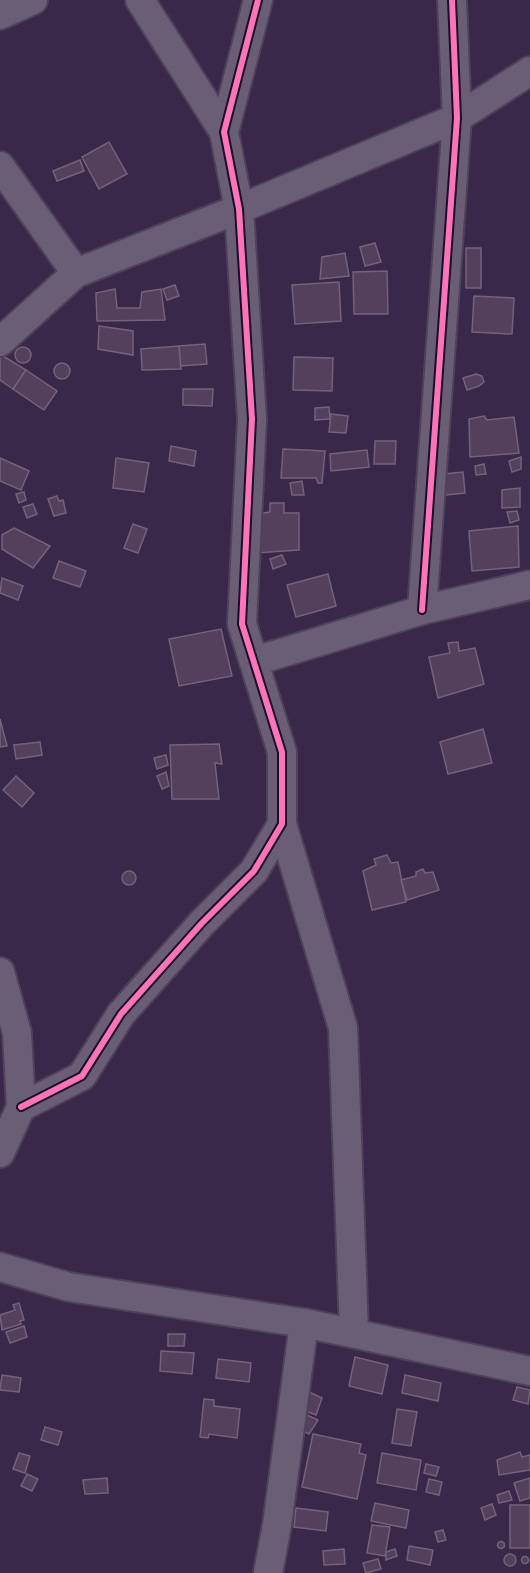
<svg xmlns="http://www.w3.org/2000/svg" width="530" height="1573" font-family="'Source Serif 4',serif">
  <style>
    .building { fill: #543f5c; stroke: #74617c; stroke-width: 1.5 }
    .lines { fill: none; stroke-linecap: round; stroke-linejoin: round }
    .minor-casing { stroke: #4e415a; stroke-width: 32 }
    .minor { stroke: #6a5e77; stroke-width: 28 }
    .cycleway-casing { stroke: #1b0e28; stroke-width: 10 }
    .cycleway { stroke: #fb73b8; stroke-width: 6 }
  </style>
  <rect width="100%" height="100%" fill="#392849"/>
  <g class="building">
    <polygon points="109,142 127,174 99,189 82,157"/>
    <polygon points="80,160 84,171 57,181 53,171"/>
    <polygon points="375,243 381,262 365,266 360,247"/>
    <rect x="466" y="248" width="15" height="40"/>
    <polygon points="345,253 349,276 320,279 322,257"/>
    <polygon points="387,271 388,314 354,314 353,272"/>
    <polygon points="339,282 341,321 295,324 292,285"/>
    <polygon points="175,285 179,296 167,300 163,289"/>
    <polygon points="115,289 117,308 140,308 142,292 161,289 165,320 97,321 96,293"/>
    <polygon points="474,296 514,298 512,334 472,332"/>
    <polygon points="99,326 133,331 133,355 98,349"/>
    <polygon points="205,344 207,364 180,366 179,346"/>
    <polygon points="179,346 181,369 142,370 141,349"/>
    <circle cx="23" cy="355" r="8"/>
    <polygon points="3,356 26,370 13,389 0,380 0,358"/>
    <polygon points="294,357 333,358 332,391 293,390"/>
    <circle cx="62" cy="371" r="8"/>
    <polygon points="26,370 57,391 44,410 13,389"/>
    <polygon points="476,374 482,376 484,382 479,386 467,390 463,378"/>
    <polygon points="183,389 213,389 212,406 183,405"/>
    <polygon points="329,407 330,419 315,420 315,408"/>
    <polygon points="331,414 348,416 346,433 329,432"/>
    <polygon points="484,416 487,420 514,417 519,453 470,457 469,419"/>
    <polygon points="375,441 396,441 395,464 374,464"/>
    <polygon points="171,446 196,451 194,466 169,461"/>
    <polygon points="283,449 325,451 322,483 318,483 316,478 281,478"/>
    <polygon points="367,450 369,467 331,471 330,454"/>
    <polygon points="521,457 521,469 512,472 509,461"/>
    <polygon points="0,458 29,471 21,490 0,481"/>
    <polygon points="116,458 149,463 144,492 113,488"/>
    <polygon points="484,464 486,474 476,475 475,466"/>
    <polygon points="463,472 465,493 446,495 444,474"/>
    <polygon points="302,481 304,495 292,495 290,483"/>
    <polygon points="520,488 520,507 502,508 502,490"/>
    <polygon points="24,492 26,500 19,503 16,494"/>
    <polygon points="57,496 59,501 63,500 66,513 54,516 48,499"/>
    <polygon points="270,503 284,503 284,513 299,513 299,550 256,553 258,514 270,512"/>
    <polygon points="33,504 37,514 27,518 23,507"/>
    <polygon points="517,511 519,520 510,523 507,512"/>
    <polygon points="133,524 147,529 138,553 124,548"/>
    <polygon points="518,526 519,567 472,571 469,531"/>
    <polygon points="14,528 50,546 33,568 2,549 2,535"/>
    <polygon points="282,555 286,564 273,569 270,559"/>
    <polygon points="59,561 86,571 80,587 53,578"/>
    <polygon points="328,574 336,606 296,617 287,585"/>
    <polygon points="2,578 23,586 18,600 0,593"/>
    <polygon points="221,629 232,676 179,686 169,639"/>
    <polygon points="458,642 459,651 475,648 484,684 438,698 429,657 450,653 448,643"/>
    <polygon points="0,719 7,746 0,747"/>
    <polygon points="483,729 492,763 448,774 440,742"/>
    <polygon points="40,742 42,755 16,759 14,745"/>
    <polygon points="219,744 222,764 215,763 219,799 172,799 170,745"/>
    <polygon points="166,755 168,765 157,769 154,758"/>
    <polygon points="166,772 169,786 162,789 157,776"/>
    <polygon points="16,776 34,793 22,807 3,790"/>
    <polygon points="387,855 391,863 398,862 406,902 372,910 363,871 376,865 374,859"/>
    <polygon points="423,869 425,873 433,872 439,890 407,900 401,880 416,876 416,872"/>
    <circle cx="129" cy="878" r="7"/>
    <polygon points="19,1303 24,1320 20,1321 21,1324 2,1330 0,1315 15,1310 13,1305"/>
    <polygon points="24,1326 27,1337 10,1343 6,1332"/>
    <polygon points="168,1334 185,1334 184,1346 168,1346"/>
    <polygon points="161,1351 194,1353 192,1374 160,1371"/>
    <polygon points="355,1357 388,1365 382,1394 349,1386"/>
    <polygon points="218,1359 251,1363 249,1382 216,1378"/>
    <polygon points="2,1375 21,1378 19,1392 0,1390"/>
    <polygon points="405,1375 441,1383 438,1401 402,1393"/>
    <polygon points="517,1387 530,1390 528,1404 513,1400"/>
    <polygon points="309,1392 322,1398 316,1415 303,1410"/>
    <polygon points="204,1399 214,1400 214,1406 240,1409 237,1438 209,1434 208,1438 200,1437"/>
    <polygon points="397,1409 417,1412 411,1446 392,1443"/>
    <polygon points="307,1415 318,1420 309,1434 299,1429"/>
    <polygon points="45,1427 62,1432 58,1445 41,1440"/>
    <polygon points="313,1434 361,1444 359,1453 366,1455 357,1499 302,1487"/>
    <polygon points="520,1452 522,1457 530,1455 530,1470 499,1475 497,1460"/>
    <polygon points="19,1453 30,1456 25,1473 13,1469"/>
    <polygon points="382,1453 421,1460 416,1490 377,1483"/>
    <polygon points="426,1464 439,1467 436,1476 424,1473"/>
    <polygon points="27,1474 38,1479 32,1491 21,1486"/>
    <polygon points="107,1478 108,1493 85,1494 83,1480"/>
    <polygon points="530,1478 530,1498 520,1501 514,1483"/>
    <polygon points="429,1479 442,1482 439,1495 426,1492"/>
    <polygon points="509,1491 512,1500 499,1503 497,1495"/>
    <polygon points="375,1503 409,1510 406,1528 371,1521"/>
    <polygon points="492,1504 496,1515 485,1520 481,1508"/>
    <rect x="510" y="1505" width="20" height="43"/>
    <polygon points="296,1508 328,1512 326,1531 294,1527"/>
    <polygon points="372,1525 390,1527 385,1556 367,1553"/>
    <polygon points="443,1530 446,1540 438,1542 435,1532"/>
    <circle cx="501" cy="1545" r="3.5"/>
    <polygon points="409,1546 433,1550 430,1565 407,1560"/>
    <polygon points="344,1549 345,1564 324,1565 323,1551"/>
    <polygon points="395,1549 397,1556 386,1560 386,1552"/>
    <circle cx="510" cy="1560" r="6"/>
    <circle cx="525" cy="1560" r="3.5"/>
    <polygon points="378,1559 381,1569 366,1573 363,1563"/>
  </g>
  <g class="lines">
    <g class="minor-casing">
      <g id="minor">
        <polyline points="140,0 224,132"/>
        <polyline points="0,15 33,0"/>
        <polyline points="0,166 76,273"/>
        <polyline points="0,342 76,273 239,209 457,118 530,71"/>
        <polyline points="422,610 457,118 452,0"/>
        <polyline points="255,661 422,610 530,585"/>
        <polyline points="282,824 343,1028 354,1333"/>
        <polyline points="0,972 17,1033 21,1107 0,1153"/>
        <polyline points="21,1107 82,1076 121,1014 202,923 254,871 282,824 282,752 242,624 252,419 239,209 224,132 258,0"/>
        <polyline points="0,1267 69,1287 304,1323 530,1371"/>
        <polyline points="268,1573 277,1525 304,1323"/>
      </g>
    </g>
    <use href="#minor" class="minor"/>
    <g class="cycleway-casing">
      <g id="cycleway">
        <polyline points="422,610 457,118 452,0"/>
        <polyline points="21,1107 82,1076 121,1014 202,923 254,871 282,824 282,752 242,624 252,419 239,209 224,132 258,0"/>
      </g>
    </g>
    <use href="#cycleway" class="cycleway"/>
  </g>
</svg>
